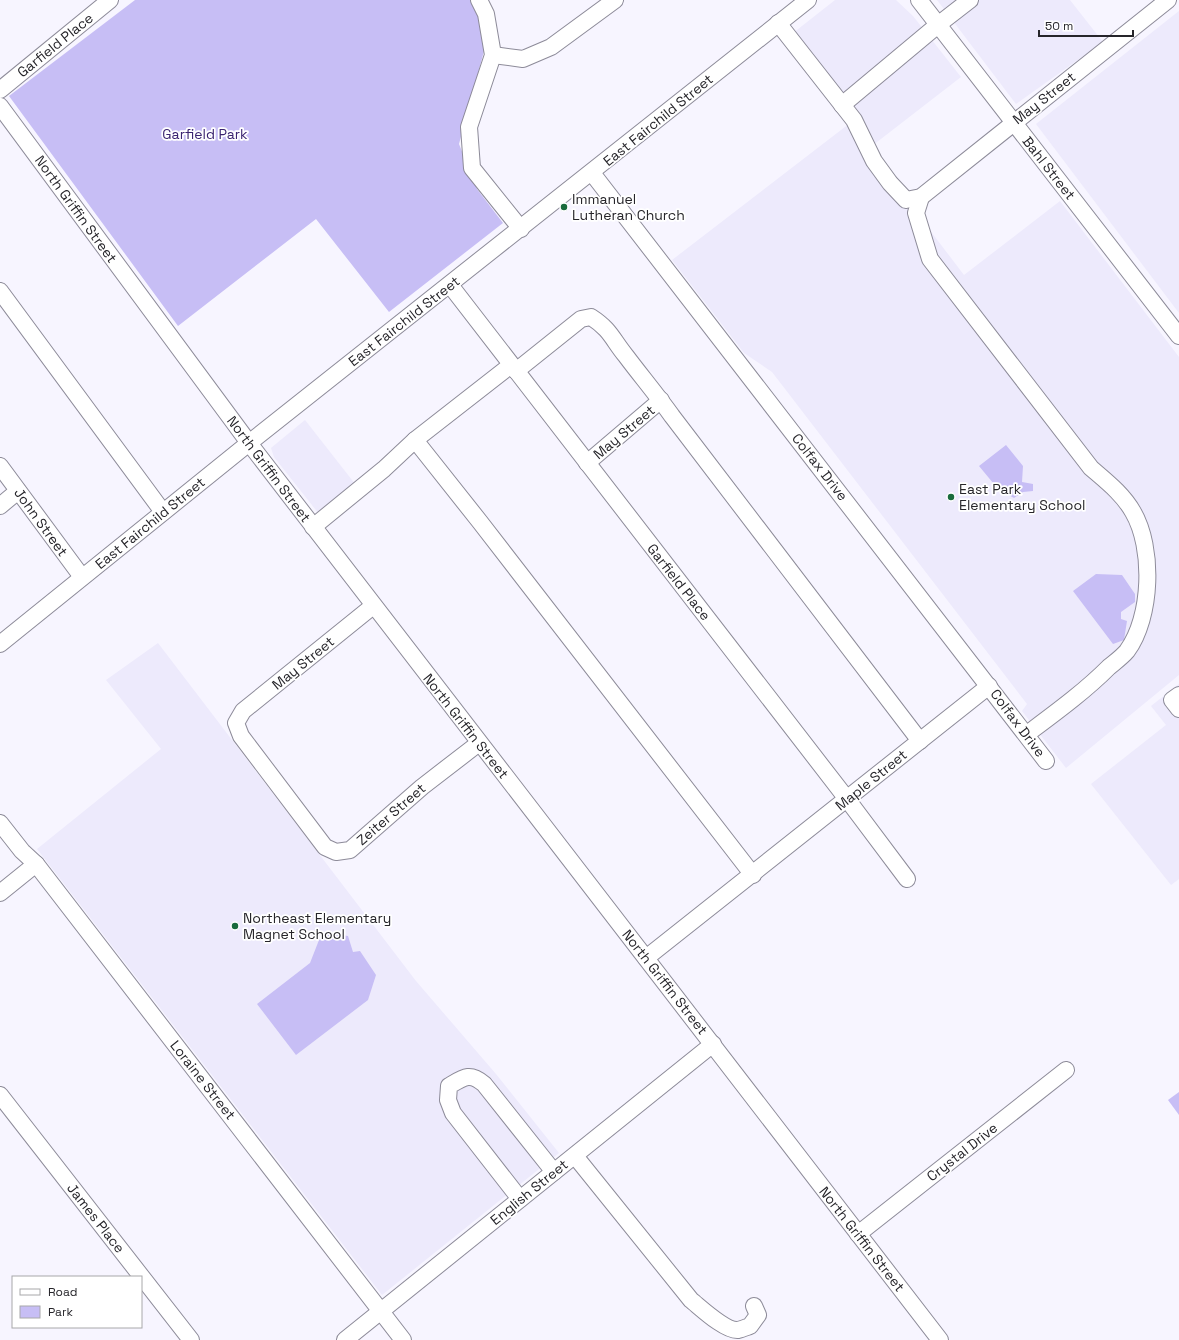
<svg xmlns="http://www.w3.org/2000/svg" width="1179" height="1340" font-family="'Space Grotesk',sans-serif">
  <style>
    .built { fill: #edeafc }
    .green { fill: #c7bef5 }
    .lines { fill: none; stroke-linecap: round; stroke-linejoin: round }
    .minor-casing { stroke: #8d8b99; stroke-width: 18 }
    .minor { stroke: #fff; stroke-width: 16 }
    .poi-dot { fill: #196b3c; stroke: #fff; stroke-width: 1.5 }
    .labels { text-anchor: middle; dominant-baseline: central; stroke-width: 3.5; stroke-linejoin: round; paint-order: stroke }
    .street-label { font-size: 14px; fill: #26252a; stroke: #fff }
    .park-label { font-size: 14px; fill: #3a2370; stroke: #fff }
    .poi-label { font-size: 14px; fill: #26252a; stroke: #fff; text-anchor: start }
  </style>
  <rect width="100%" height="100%" fill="#f7f5ff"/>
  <g class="built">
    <polygon points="835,0 896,0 913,16 961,77 868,149 964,275 1060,201 1179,357 1179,675 1066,768 1022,711 1027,704 772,372 744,353 672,260 854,120 788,37"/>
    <polygon points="937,0 1070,0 1103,42 1016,104"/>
    <polygon points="1179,11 1179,313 1036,124"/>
    <polygon points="305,420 359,489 323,519 274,457 271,448"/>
    <polygon points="158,643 416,981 496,1074 559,1153 382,1295 37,849 161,749 106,680"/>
    <polygon points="1179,684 1179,879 1171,885 1091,784 1166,725 1151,706"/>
  </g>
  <g class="green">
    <polygon points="135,0 472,0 479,11 484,51 459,144 477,189 503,223 389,312 316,219 178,326 9,96"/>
    <polygon points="1006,445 1023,466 1022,482 1033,484 1033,491 1023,492 1014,498 998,489 979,466"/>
    <polygon points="1096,574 1122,575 1135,594 1135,602 1121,612 1121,619 1127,621 1124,640 1113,644 1073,591"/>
    <polygon points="329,933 348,936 353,952 360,951 376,975 368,1000 296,1055 257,1004 310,963 319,940"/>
    <polygon points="1179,1092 1179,1115 1168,1100"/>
  </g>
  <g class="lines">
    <g class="minor-casing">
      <g id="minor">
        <polyline points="479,0 486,14 493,55 469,127 472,168 521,229"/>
        <polyline points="919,0 1179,336"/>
        <polyline points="778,23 854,120 874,161 890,183 906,200 921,197 1168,0"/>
        <polyline points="493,55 523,59 551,47 615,0"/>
        <polyline points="0,90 110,0"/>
        <polyline points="842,105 939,24 970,0"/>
        <polyline points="0,106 249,443 940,1340"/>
        <polyline points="592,173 1046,761"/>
        <path d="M921 197 916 213 930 259 1091 468C1106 481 1123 494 1133 512 1154 548 1152 617 1127 651 1122 657 1115 662 1109 667 1084 692 1055 713 1027 734"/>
        <polyline points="450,285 847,799 907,879"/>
        <polyline points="0,291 163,512"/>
        <path d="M516 371 581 319 591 317C611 330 612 339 626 356 641 376 657 395 672 416L920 741"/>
        <polyline points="415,440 480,522 753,875"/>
        <polyline points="587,463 661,400"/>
        <polyline points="0,466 82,577"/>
        <polyline points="0,506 18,491"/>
        <polyline points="313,527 384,469 415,440 511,365"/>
        <polyline points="373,606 243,711 236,723 241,736 325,847 336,852 350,850 422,787 479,743"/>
        <polyline points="0,644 249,443 808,0"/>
        <polyline points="1179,695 1172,700 1179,709"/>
        <polyline points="0,823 22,851 36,864 403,1340"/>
        <polyline points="0,893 36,864"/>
        <polyline points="646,958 989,686"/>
        <polyline points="0,1095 191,1340"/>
        <path d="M575 1156 691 1300C701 1308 725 1331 738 1330 742 1329 747 1327 750 1326L758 1315 754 1306"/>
        <path d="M520 1199 453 1113 448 1100 449 1086C464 1077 470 1072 484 1084L554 1172"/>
        <polyline points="858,1234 1066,1070"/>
        <polyline points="345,1340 713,1044"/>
      </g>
    </g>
    <use href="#minor" class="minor"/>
  </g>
  <g class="poi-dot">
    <circle cx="564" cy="207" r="4"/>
    <circle cx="951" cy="497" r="4"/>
    <circle cx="235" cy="926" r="4"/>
  </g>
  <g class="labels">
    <g class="street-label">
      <text transform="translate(55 45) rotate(-39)">Garfield Place</text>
      <text transform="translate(1044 98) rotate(-38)">May Street</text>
      <text transform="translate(658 120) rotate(-39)">East Fairchild Street</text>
      <text transform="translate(1049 168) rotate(52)">Bahl Street</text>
      <text transform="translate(76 209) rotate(54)">North Griffin Street</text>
      <text transform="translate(404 321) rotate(-38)">East Fairchild Street</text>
      <text transform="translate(624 432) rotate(-40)">May Street</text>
      <text transform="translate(820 467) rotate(52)">Colfax Drive</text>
      <text transform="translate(269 469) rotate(53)">North Griffin Street</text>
      <text transform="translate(41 522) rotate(54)">John Street</text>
      <text transform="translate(150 523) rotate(-39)">East Fairchild Street</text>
      <text transform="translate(679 582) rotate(52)">Garfield Place</text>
      <text transform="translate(303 663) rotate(-39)">May Street</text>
      <text transform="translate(1018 723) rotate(53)">Colfax Drive</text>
      <text transform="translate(466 726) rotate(52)">North Griffin Street</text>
      <text transform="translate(871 780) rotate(-39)">Maple Street</text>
      <text transform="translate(391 814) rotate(-41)">Zeiter Street</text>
      <text transform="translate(665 982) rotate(52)">North Griffin Street</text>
      <text transform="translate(203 1080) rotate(52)">Loraine Street</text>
      <text transform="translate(962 1152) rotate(-38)">Crystal Drive</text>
      <text transform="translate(529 1192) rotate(-39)">English Street</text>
      <text transform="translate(96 1218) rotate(52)">James Place</text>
      <text transform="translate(862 1239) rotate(52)">North Griffin Street</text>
    </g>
    <g class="park-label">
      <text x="205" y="134">Garfield Park</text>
    </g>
    <g class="poi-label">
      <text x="572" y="199">Immanuel<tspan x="572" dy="16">Lutheran Church</tspan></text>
      <text x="959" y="489">East Park<tspan x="959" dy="16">Elementary School</tspan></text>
      <text x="243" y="918">Northeast Elementary<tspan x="243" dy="16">Magnet School</tspan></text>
    </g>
  </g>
  <rect x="12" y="1276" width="130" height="52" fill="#ffffff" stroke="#a8a8aa"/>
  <rect x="20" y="1289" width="20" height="6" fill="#ffffff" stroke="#a8a8aa"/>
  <text x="48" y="1296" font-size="12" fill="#26252a">Road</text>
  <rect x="20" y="1306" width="20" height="12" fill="#c7bef5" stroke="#a8a8aa"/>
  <text x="48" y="1316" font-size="12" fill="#26252a">Park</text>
  <path d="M1039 30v6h94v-6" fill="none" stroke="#26252a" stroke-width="2"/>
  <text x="1045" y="30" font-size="12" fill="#26252a" stroke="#ffffff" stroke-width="3" paint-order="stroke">50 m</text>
</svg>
